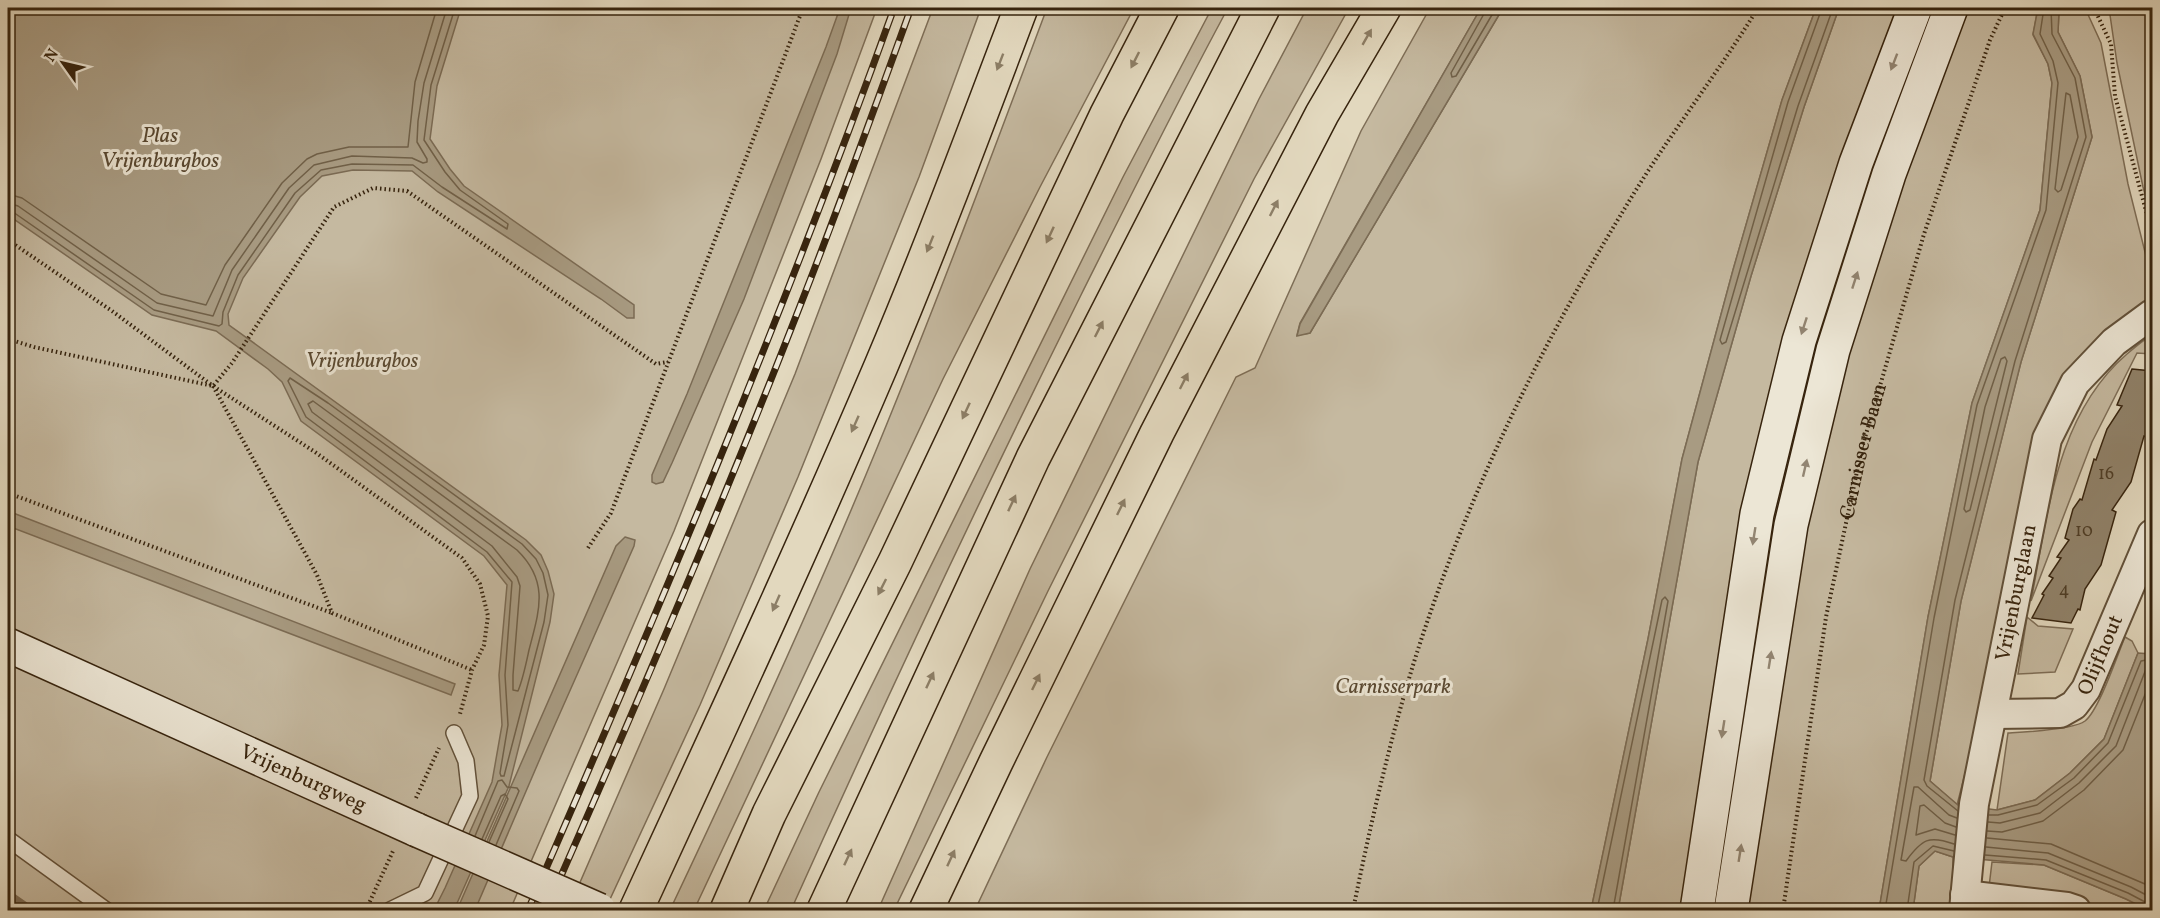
<svg xmlns="http://www.w3.org/2000/svg" width="2160" height="918" font-family="Vollkorn,serif">
  <style>
    .green { fill: #c5b9a0; stroke: #7e6e57; stroke-width: 1.5 }
    .water { fill: #a89b82; stroke: #7b6b54; stroke-width: 1.5 }
    .lines { fill: none; stroke-linecap: round; stroke-linejoin: round }
    .shore { stroke: #706048; stroke-width: 1.5 }
    .stream { stroke: #7b6b54; stroke-width: 8 }
    .building { fill: #90826a; stroke: #37240e; stroke-width: 1.5 }
    .lane-casing { stroke: #62513a; stroke-width: 18 }
    .street-casing { stroke: #62513a; stroke-width: 32 }
    .secondary-casing { stroke: #37240e; stroke-width: 36 }
    .highway-casing { stroke: #37240e; stroke-width: 36 }
    .path { stroke: #37240e; stroke-width: 4; stroke-dasharray: 1.5 3; stroke-linecap: butt }
    .lane { stroke: #ece6d5; stroke-width: 15 }
    .street { stroke: #ece6d5; stroke-width: 28 }
    .secondary { stroke: #ece6d5; stroke-width: 33 }
    .highway { stroke: #e2d8be; stroke-width: 33 }
    .rail-casing { stroke: #37240e; stroke-width: 7 }
    .rail { stroke: #ece6d5; stroke-width: 4.5; stroke-dasharray: 14; stroke-linecap: butt }
    .secondary-bridge-casing { stroke: #37240e; stroke-width: 36; stroke-linecap: butt }
    .path-bridge { stroke: #37240e; stroke-width: 4; stroke-dasharray: 1.5 3; stroke-linecap: butt }
    .secondary-bridge { stroke: #ece6d5; stroke-width: 33 }
    .oneway { fill: #8c7e66 }
    .oneway2 { fill: #928572 }
    .labels { text-anchor: middle; dominant-baseline: central; stroke-width: 6; stroke-linejoin: round; paint-order: stroke }
    .number-label { font-size: 18px; fill: #4d3c25 }
    .park-label { font-size: 21px; font-style: italic; fill: #5a4932; stroke: #ece6d5 }
    .street-label { font-size: 21px; fill: #37240e; stroke: #ece6d5 }
    .water-label { font-size: 22px; font-style: italic; fill: #594831; stroke: #ece6d5 }
  </style>
  <rect width="100%" height="100%" fill="#e2d8be"/>
  <filter id="stains"><feTurbulence type="fractalNoise" baseFrequency=".00333" numOctaves="4"/><feColorMatrix values="0 0 0 0 .2 0 0 0 0 .09 0 0 0 0 .02 0 0 0 .5 -.17"/></filter>
  <radialGradient id="worn" r=".72"><stop offset=".6" stop-color="#630" stop-opacity="0"/><stop offset="1" stop-color="#630" stop-opacity=".3"/></radialGradient>
  <g class="green">
    <polygon points="8,8 877,8 821,159 674,531 510,910 8,910"/>
    <polygon points="933,8 981,8 919,177 798,477 700,705 605,910 568,910 664,689 795,374"/>
    <path d="M1047 8H1134L1040 187 943 379 694 910H670C742 758 813 604 877 448 937 302 992 155 1047 8Z"/>
    <path d="M1212 8H1228C1177 102 1129 199 1081 295 980 498 884 703 791 910H764L819 792 1123 177Z"/>
    <polygon points="1307,8 1349,8 1254,179 1048,591 894,910 878,910 1030,569 1259,99"/>
    <polygon points="1430,8 1481,8 1300,323 1297,335 1310,333 1503,8 1816,8 1782,100 1733,270 1682,459 1648,639 1591,910 975,910 1047,757 1236,377 1255,368 1361,131"/>
    <polygon points="1839,8 1914,8 1818,276 1694,910 1618,910 1698,462 1751,276 1804,107"/>
    <polygon points="1968,8 2038,8 2033,35 2048,64 2052,83 2040,210 1972,403 1928,617 1879,910 1746,910 1801,550 1846,362 1894,205"/>
    <polygon points="2055,8 2085,8 2101,43 2128,184 2152,280 2152,297 2129,313 2092,345 2066,378 1957,805 1930,781 1961,601 2021,362 2092,137 2080,76 2058,32 2059,12"/>
    <polygon points="2114,8 2152,8 2152,219 2143,187 2117,63 2110,15"/>
    <path d="M2152 335V354L2137 353 2092 442 2031 601C2048 514 2056 415 2127 354 2135 347 2143 340 2152 335Z"/>
    <polygon points="2027,617 2038,626 2073,629 2055,672 2018,674"/>
    <path d="M2125 637 2132 641 2138 653 2104 739 2070 773 2035 800 1997 810 2008 733C2025 732 2073 730 2085 721 2099 710 2117 656 2125 637Z"/>
    <polygon points="1935,851 1953,857 1953,878 1959,910 1913,910 1919,866"/>
    <polygon points="1992,862 2044,865 2126,899 2148,910 2098,910 2077,903 1989,887"/>
  </g>
  <g class="water">
    <polygon points="8,8 461,8 437,86 430,139 450,169 464,186 634,305 634,318 627,318 601,299 438,192 412,171 353,170 322,176 300,197 243,278 228,314 229,325 526,540 541,555 548,571 554,594 550,622 509,786 454,910 434,910 445,888 492,782 502,725 499,675 507,585 484,556 301,421 282,382 268,369 216,331 152,315 8,215"/>
    <polygon points="840,8 851,8 837,54 744,299 672,463 663,482 656,484 652,482 652,475 687,394 826,47"/>
    <polygon points="1481,8 1503,8 1310,333 1297,336 1300,324"/>
    <polygon points="1816,8 1839,8 1804,107 1751,276 1698,462 1618,910 1591,910 1648,639 1682,459 1733,270 1782,100"/>
    <polygon points="2038,8 2055,8 2059,12 2058,32 2080,76 2092,137 2021,362 1961,601 1930,781 1958,805 1997,810 2035,800 2070,773 2104,739 2138,653 2152,654 2152,910 2148,910 2126,899 2044,865 1953,857 1935,851 1919,866 1913,910 1879,910 1928,617 1972,403 2040,210 2052,83 2048,64 2033,34"/>
    <polygon points="8,511 455,684 451,695 8,526"/>
    <polygon points="625,537 635,540 634,546 545,747 475,910 457,910 616,546"/>
  </g>
  <g class="lines">
    <g class="shore">
      <polyline points="1486,8 1485,12 1451,73 1452,77 1456,76 1496,8"/>
      <polyline points="1822,8 1788,102 1720,340 1722,344 1726,342 1798,106 1833,8"/>
      <polygon points="2066,93 2070,95 2078,137 2061,190 2058,192 2055,189"/>
      <polyline points="8,194 22,198 161,294 206,305 225,265 282,183 307,159 317,154 349,147 408,147 415,82 437,8"/>
      <polyline points="8,203 18,206 157,303 213,316 232,270 289,188 314,165 352,156 412,158 423,163 427,162 427,159 417,142 418,121 424,83 447,8"/>
      <polyline points="8,211 13,212 154,310 219,326 222,324 223,312 238,275 295,193 321,170 352,164 413,165 442,187 507,229 508,224 460,190 445,172 424,140 431,85 455,8"/>
      <polygon points="2005,357 2007,361 1970,510 1966,512 1964,509 1985,407 2001,359"/>
      <polygon points="290,378 328,403 522,544 536,559 543,573 548,595 544,622 504,776 501,776 500,773 508,725 505,675 512,582 487,552 306,417 288,381"/>
      <path d="M313 401 517 550C550 582 539 611 529 650 526 664 523 679 518 691L513 690V675L520 586 517 577 492 546 312 412 308 404Z"/>
      <polyline points="1958,811 1927,786 1924,780 1955,600 2015,361 2086,137 2075,78 2052,34 2051,8"/>
      <polyline points="1989,815 1998,815 2037,805 2074,778 2108,743 2141,661 2152,659"/>
      <polyline points="1988,822 2000,823 2040,813 2079,783 2116,746 2146,669 2152,667"/>
      <polyline points="1987,831 2002,832 2043,821 2084,790 2123,750 2152,677"/>
      <polyline points="1955,835 1935,829 1916,835 1920,806 1924,805 1945,823 1956,827"/>
      <polyline points="475,836 498,781 502,780 507,787 517,788 519,791 496,845"/>
      <polyline points="1987,838 2051,844 2152,887"/>
      <polyline points="482,839 501,796 505,794 508,799 489,842"/>
      <path d="M1954 844C1929 835 1922 839 1906 861L1901 860 1914 787H1918L1949 815 1957 818"/>
      <polyline points="1986,847 2048,853 2131,887 2152,898"/>
      <polyline points="1985,855 2046,860 2128,893 2147,903 2149,910"/>
      <polyline points="1597,910 1662,600 1665,597 1668,601 1613,910"/>
      <polyline points="1885,910 1934,618 1977,405 2046,210 2058,83 2053,61 2040,34 2044,8"/>
      <polyline points="1907,910 1914,862 1933,846 1954,851"/>
    </g>
    <polyline class="stream" points="8,894 31,910"/>
  </g>
  <polygon class="building" points="2132,369 2152,371 2152,427 2146,437 2144,436 2131,482 2112,510 2116,512 2101,565 2085,589 2080,610 2078,609 2071,623 2032,618 2044,595 2042,594 2053,578 2049,576 2061,558 2057,557 2069,540 2065,538 2073,509 2080,499 2082,500 2094,459 2096,460 2107,429 2122,406 2117,405"/>
  <g class="lines">
    <g class="lane-casing">
      <g id="lane">
        <polyline points="8,839 106,910"/>
        <polyline points="390,910 425,893 470,796 466,761 454,733"/>
      </g>
    </g>
    <g class="street-casing">
      <g id="street">
        <path id="s2" d="M1993 714 2060 713 2074 705 2086 689 2152 534"/>
        <polyline points="1965,895 2067,907 2076,910"/>
        <path id="s3" d="M1964 910 1974 804 2047 439 2075 383 2114 342 2152 314"/>
      </g>
    </g>
    <g class="secondary-casing">
      <g id="secondary">
        <path id="s4" d="M8 645 417 830"/>
        <polyline points="1697,910 1757,514 1799,341 1856,163 1915,8"/>
        <polyline points="1731,910 1791,525 1833,350 1889,174 1951,8"/>
      </g>
    </g>
    <g class="highway-casing">
      <g id="highway">
        <path d="M636 910C719 730 803 549 881 366 931 248 976 127 1021 8"/>
        <polyline points="727,910 769,814 895,562 1107,114 1162,8"/>
        <polyline points="824,910 1033,458 1263,8"/>
        <polyline points="926,910 996,762 1157,433 1322,114 1384,8"/>
      </g>
    </g>
    <g class="path">
      <polyline points="2094,8 2111,44 2115,96 2152,233"/>
      <polyline points="8,240 112,311 213,386 315,452 462,558 480,584 488,616 484,645 472,670 460,714"/>
      <polyline points="8,339 34,347 213,386 232,363 334,207 373,188 407,191 656,364 668,362"/>
      <polyline points="213,386 317,575 332,613 472,670"/>
      <polyline points="8,489 8,493 332,613"/>
      <polyline points="588,548 611,513 803,8"/>
      <polyline points="416,798 439,748"/>
      <polyline points="366,910 393,851"/>
      <path d="M1353 910C1370 827 1389 743 1414 662 1464 503 1538 350 1625 208 1666 139 1716 76 1758 8"/>
      <path id="s1" d="M1783 910 1826 617 1862 448 1924 234 1990 40 2005 8"/>
    </g>
    <use href="#lane" class="lane"/>
    <use href="#street" class="street"/>
    <use href="#secondary" class="secondary"/>
    <use href="#highway" class="highway"/>
    <g class="rail-casing">
      <g id="rail">
        <path d="M528 910C658 612 784 313 894 8"/>
        <path d="M546 910C634 711 721 509 800 306 839 207 875 107 911 8"/>
      </g>
    </g>
    <use href="#rail" class="rail"/>
    <g class="secondary-bridge-casing">
      <polyline id="secondary-bridge" points="417,830 599,910"/>
    </g>
    <polyline class="path-bridge" points="628,906 638,910"/>
    <use href="#secondary-bridge" class="secondary-bridge"/>
  </g>
  <defs><path id="oneway-solid" d="M-6-.8H1V-3.2L6.5 0L1 3.2V.8H-6Z" transform="scale(1.5)"/></defs>
  <g class="oneway">
    <use href="#oneway-solid" transform="translate(1367 37) rotate(-60)"/>
    <use href="#oneway-solid" transform="translate(1135 60) rotate(117)"/>
    <use href="#oneway-solid" transform="translate(1000 62) rotate(111)"/>
    <use href="#oneway-solid" transform="translate(1274 208) rotate(-63)"/>
    <use href="#oneway-solid" transform="translate(1050 235) rotate(115)"/>
    <use href="#oneway-solid" transform="translate(930 244) rotate(112)"/>
    <use href="#oneway-solid" transform="translate(1099 329) rotate(-63)"/>
    <use href="#oneway-solid" transform="translate(1184 381) rotate(-63)"/>
    <use href="#oneway-solid" transform="translate(966 411) rotate(115)"/>
    <use href="#oneway-solid" transform="translate(855 424) rotate(114)"/>
    <use href="#oneway-solid" transform="translate(1012 503) rotate(-65)"/>
    <use href="#oneway-solid" transform="translate(1121 507) rotate(-64)"/>
    <use href="#oneway-solid" transform="translate(882 587) rotate(117)"/>
    <use href="#oneway-solid" transform="translate(776 603) rotate(114)"/>
    <use href="#oneway-solid" transform="translate(930 680) rotate(-65)"/>
    <use href="#oneway-solid" transform="translate(1036 682) rotate(-64)"/>
    <use href="#oneway-solid" transform="translate(848 857) rotate(-65)"/>
    <use href="#oneway-solid" transform="translate(951 858) rotate(-65)"/>
  </g>
  <g class="oneway2">
    <use href="#oneway-solid" transform="translate(1894 62) rotate(111)"/>
    <use href="#oneway-solid" transform="translate(1855 280) rotate(-72)"/>
    <use href="#oneway-solid" transform="translate(1804 326) rotate(108)"/>
    <use href="#oneway-solid" transform="translate(1805 468) rotate(-77)"/>
    <use href="#oneway-solid" transform="translate(1754 536) rotate(99)"/>
    <use href="#oneway-solid" transform="translate(1770 660) rotate(-81)"/>
    <use href="#oneway-solid" transform="translate(1723 729) rotate(99)"/>
    <use href="#oneway-solid" transform="translate(1740 853) rotate(-81)"/>
  </g>
  <g class="labels">
    <g class="number-label">
      <text x="2106" y="474">16</text>
      <text x="2084" y="531">10</text>
      <text x="2064" y="590">4</text>
    </g>
    <g class="park-label">
      <text x="362" y="361">Vrijenburgbos</text>
      <text x="1393" y="687">Carnisserpark</text>
    </g>
    <g class="street-label">
      <text stroke="none"><textPath href="#s1" startOffset="466">Carnisser Baan</textPath></text>
      <text stroke="none"><textPath href="#s3" startOffset="322">Vrijenburglaan</textPath></text>
      <text stroke="none"><textPath href="#s2" startOffset="140">Olijfhout</textPath></text>
      <text stroke="none"><textPath href="#s4" startOffset="324">Vrijenburgweg</textPath></text>
    </g>
    <g class="water-label">
      <text x="160" y="136">Plas<tspan x="160" dy="25">Vrijenburgbos</tspan></text>
    </g>
  </g>
  <rect width="2160" height="918" fill="none" stroke="#e2d8be" stroke-width="30"/>
  <rect x="9" y="9" width="2142" height="900" fill="none" stroke="#37240e" stroke-width="3"/>
  <rect x="15" y="15" width="2130" height="888" fill="none" stroke="#37240e" stroke-width="1.5"/>
  <g transform="translate(63 63) rotate(304)" stroke="#ece6d5" stroke-width="4.5" paint-order="stroke">
  <path d="M0-4.5L10 22L0 15L-10 22Z" fill="#37240e"/>
  <text y="-9" font-size="16" font-weight="bold" text-anchor="middle" fill="#37240e">N</text>
  </g>
  <rect width="100%" height="100%" filter="url(#stains)"/>
  <rect width="100%" height="100%" fill="url(#worn)"/>
</svg>
